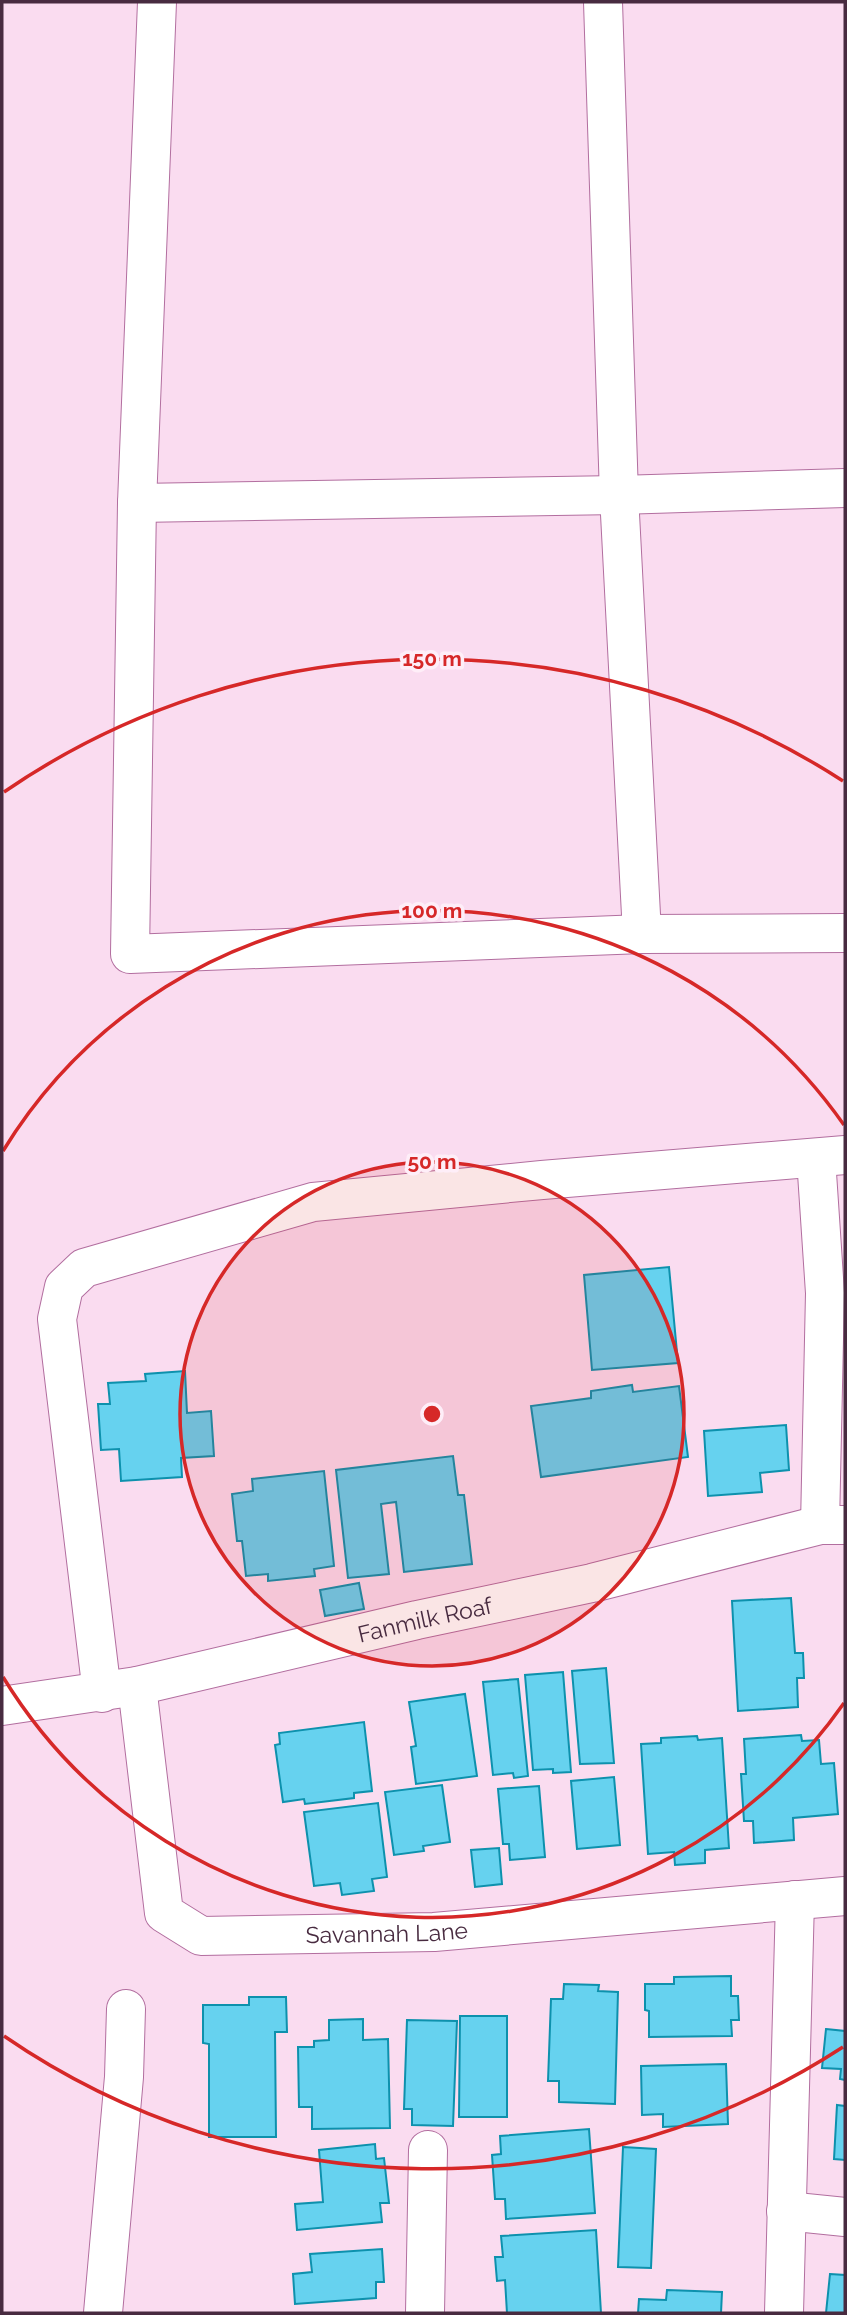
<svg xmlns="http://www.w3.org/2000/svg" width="847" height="2315" font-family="Raleway,sans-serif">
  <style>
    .building { fill: #66d2ef; stroke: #0d91ad; stroke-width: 2 }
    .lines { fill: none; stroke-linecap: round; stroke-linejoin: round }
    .minor-casing { stroke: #b26e9f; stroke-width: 40 }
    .minor { stroke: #fff; stroke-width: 38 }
    .ring { fill: none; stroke: #d62828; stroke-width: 3.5 }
    .labels { text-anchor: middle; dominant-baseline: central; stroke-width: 7; stroke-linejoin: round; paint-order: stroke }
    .street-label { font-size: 23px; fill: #482b40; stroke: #feeef8 }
    .centre { fill: #d62828; stroke: #feeef8; stroke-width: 3.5 }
    .ring-label { font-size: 21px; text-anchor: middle; font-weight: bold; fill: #d62828; stroke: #feeef8; stroke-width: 7; stroke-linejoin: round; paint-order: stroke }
  </style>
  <rect width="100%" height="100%" fill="#fadcf0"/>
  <g class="building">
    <polygon points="669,1267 678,1363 592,1370 584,1275"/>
    <polygon points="185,1371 187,1413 211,1411 214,1456 181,1458 182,1477 121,1481 119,1449 101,1450 98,1404 110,1404 108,1383 146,1381 145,1374"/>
    <polygon points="632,1385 633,1392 679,1386 688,1457 541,1477 531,1406 591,1398 591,1391"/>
    <polygon points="786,1425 789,1470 760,1473 762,1492 708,1496 704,1431"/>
    <polygon points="453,1456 458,1495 464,1495 472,1564 404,1572 396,1502 381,1504 389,1574 348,1578 336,1470"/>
    <polygon points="324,1471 334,1566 314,1569 315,1576 268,1581 268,1574 246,1576 242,1541 237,1541 232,1494 253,1491 252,1479"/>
    <polygon points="359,1583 364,1609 325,1616 320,1590"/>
    <polygon points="791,1598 795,1653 803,1653 804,1678 797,1678 798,1707 738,1711 732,1601"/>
    <polygon points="606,1668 614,1763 580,1764 572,1671"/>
    <polygon points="563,1672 571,1772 553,1773 553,1769 533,1770 525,1675"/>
    <polygon points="518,1679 528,1776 514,1778 513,1773 493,1775 483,1682"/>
    <polygon points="465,1694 477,1776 416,1784 411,1747 416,1746 409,1702"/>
    <polygon points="364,1722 372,1791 354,1793 354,1798 305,1804 304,1799 283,1802 275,1745 280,1744 279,1733"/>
    <polygon points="801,1735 802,1741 819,1740 821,1764 834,1763 838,1814 793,1818 794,1840 754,1843 753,1821 744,1821 741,1774 746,1774 744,1739"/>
    <polygon points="697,1736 698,1740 722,1738 729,1848 705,1850 705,1863 675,1865 674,1852 648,1854 641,1744 661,1743 661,1738"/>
    <polygon points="614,1777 620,1845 577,1849 571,1781"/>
    <polygon points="442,1785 450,1842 423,1846 424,1851 394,1855 385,1792"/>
    <polygon points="539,1786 545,1857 510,1860 509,1844 503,1844 498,1789"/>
    <polygon points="378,1803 387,1877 372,1879 374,1891 342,1895 340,1883 314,1886 304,1812"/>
    <polygon points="499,1848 502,1884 475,1887 471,1850"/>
    <polygon points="731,1976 731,1996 738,1996 739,2020 731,2020 732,2036 649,2037 649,2011 645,2010 645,1984 674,1984 674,1977"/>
    <polygon points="564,1984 599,1985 598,1991 618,1992 615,2104 559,2102 559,2081 548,2081 551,1999 563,1999"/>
    <polygon points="249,1997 286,1997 287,2032 275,2032 276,2137 209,2137 209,2044 203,2043 203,2005 249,2005"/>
    <polygon points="460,2016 507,2016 507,2117 459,2117"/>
    <polygon points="363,2019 363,2040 388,2039 390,2128 312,2129 312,2107 299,2107 298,2047 314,2047 314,2041 329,2040 329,2020"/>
    <polygon points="407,2020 457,2021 453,2126 412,2125 412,2109 404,2109"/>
    <polygon points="826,2029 845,2031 845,2080 840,2079 841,2069 822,2068"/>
    <polygon points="726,2064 728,2124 663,2127 663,2114 642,2115 641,2066"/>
    <polygon points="837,2105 845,2106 845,2160 834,2159"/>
    <polygon points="589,2129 595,2213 506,2219 505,2199 495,2199 492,2155 501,2154 500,2136"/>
    <polygon points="375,2144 376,2159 384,2158 389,2203 380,2203 382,2222 297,2230 295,2204 323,2202 319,2150"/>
    <polygon points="623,2147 656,2149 651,2268 618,2267"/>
    <polygon points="596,2230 601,2313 507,2313 505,2280 497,2281 495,2257 503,2257 501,2236"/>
    <polygon points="382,2249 384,2282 376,2282 376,2298 295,2304 293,2274 312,2272 310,2254"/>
    <polygon points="830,2274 845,2275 845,2313 826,2313"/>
    <polygon points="667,2290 722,2292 721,2313 638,2313 639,2299 666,2300"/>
  </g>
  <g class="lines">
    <g class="minor-casing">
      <g id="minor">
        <polyline points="157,2 137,503 130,954 642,934 845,933"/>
        <polyline points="603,2 619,495 642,934"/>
        <polyline points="137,503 619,495 845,488"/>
        <polyline points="816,1158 825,1293 820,1525"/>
        <path id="s1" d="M137 1686 164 1913 201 1936 434 1932 845 1896"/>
        <polyline points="102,1693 57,1319 64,1287 84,1268 313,1202 542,1180 845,1155"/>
        <path id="s2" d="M2 1706 137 1686 417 1620 592 1583 820 1525H845"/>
        <polyline points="786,2211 845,2217"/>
        <polyline points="103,2313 124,2077 126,2009"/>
        <polyline points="425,2313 428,2150"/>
        <polyline points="784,2313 795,1900"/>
      </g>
    </g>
    <use href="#minor" class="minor"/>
  </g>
  <circle cx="432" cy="1414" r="252" fill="#d62828" fill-opacity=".12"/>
  <g class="ring">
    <circle cx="432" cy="1414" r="252"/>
    <path d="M844 1703A503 503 0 0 1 3 1677M3 1151A503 503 0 0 1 844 1125"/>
    <path d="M843 2047A755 755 0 0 1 4 2036M4 792A755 755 0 0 1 843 781"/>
  </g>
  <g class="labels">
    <g class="street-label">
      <text stroke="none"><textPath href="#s2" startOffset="432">Fanmilk Roaf</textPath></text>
      <text stroke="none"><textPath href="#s1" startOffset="458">Savannah Lane</textPath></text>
    </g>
  </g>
  <circle cx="432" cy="1414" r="10" class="centre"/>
  <g class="ring-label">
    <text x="432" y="666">150 m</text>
    <text x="432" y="918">100 m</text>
    <text x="432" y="1169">50 m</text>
  </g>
  <rect width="847" height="2315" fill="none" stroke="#482b40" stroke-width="7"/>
</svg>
